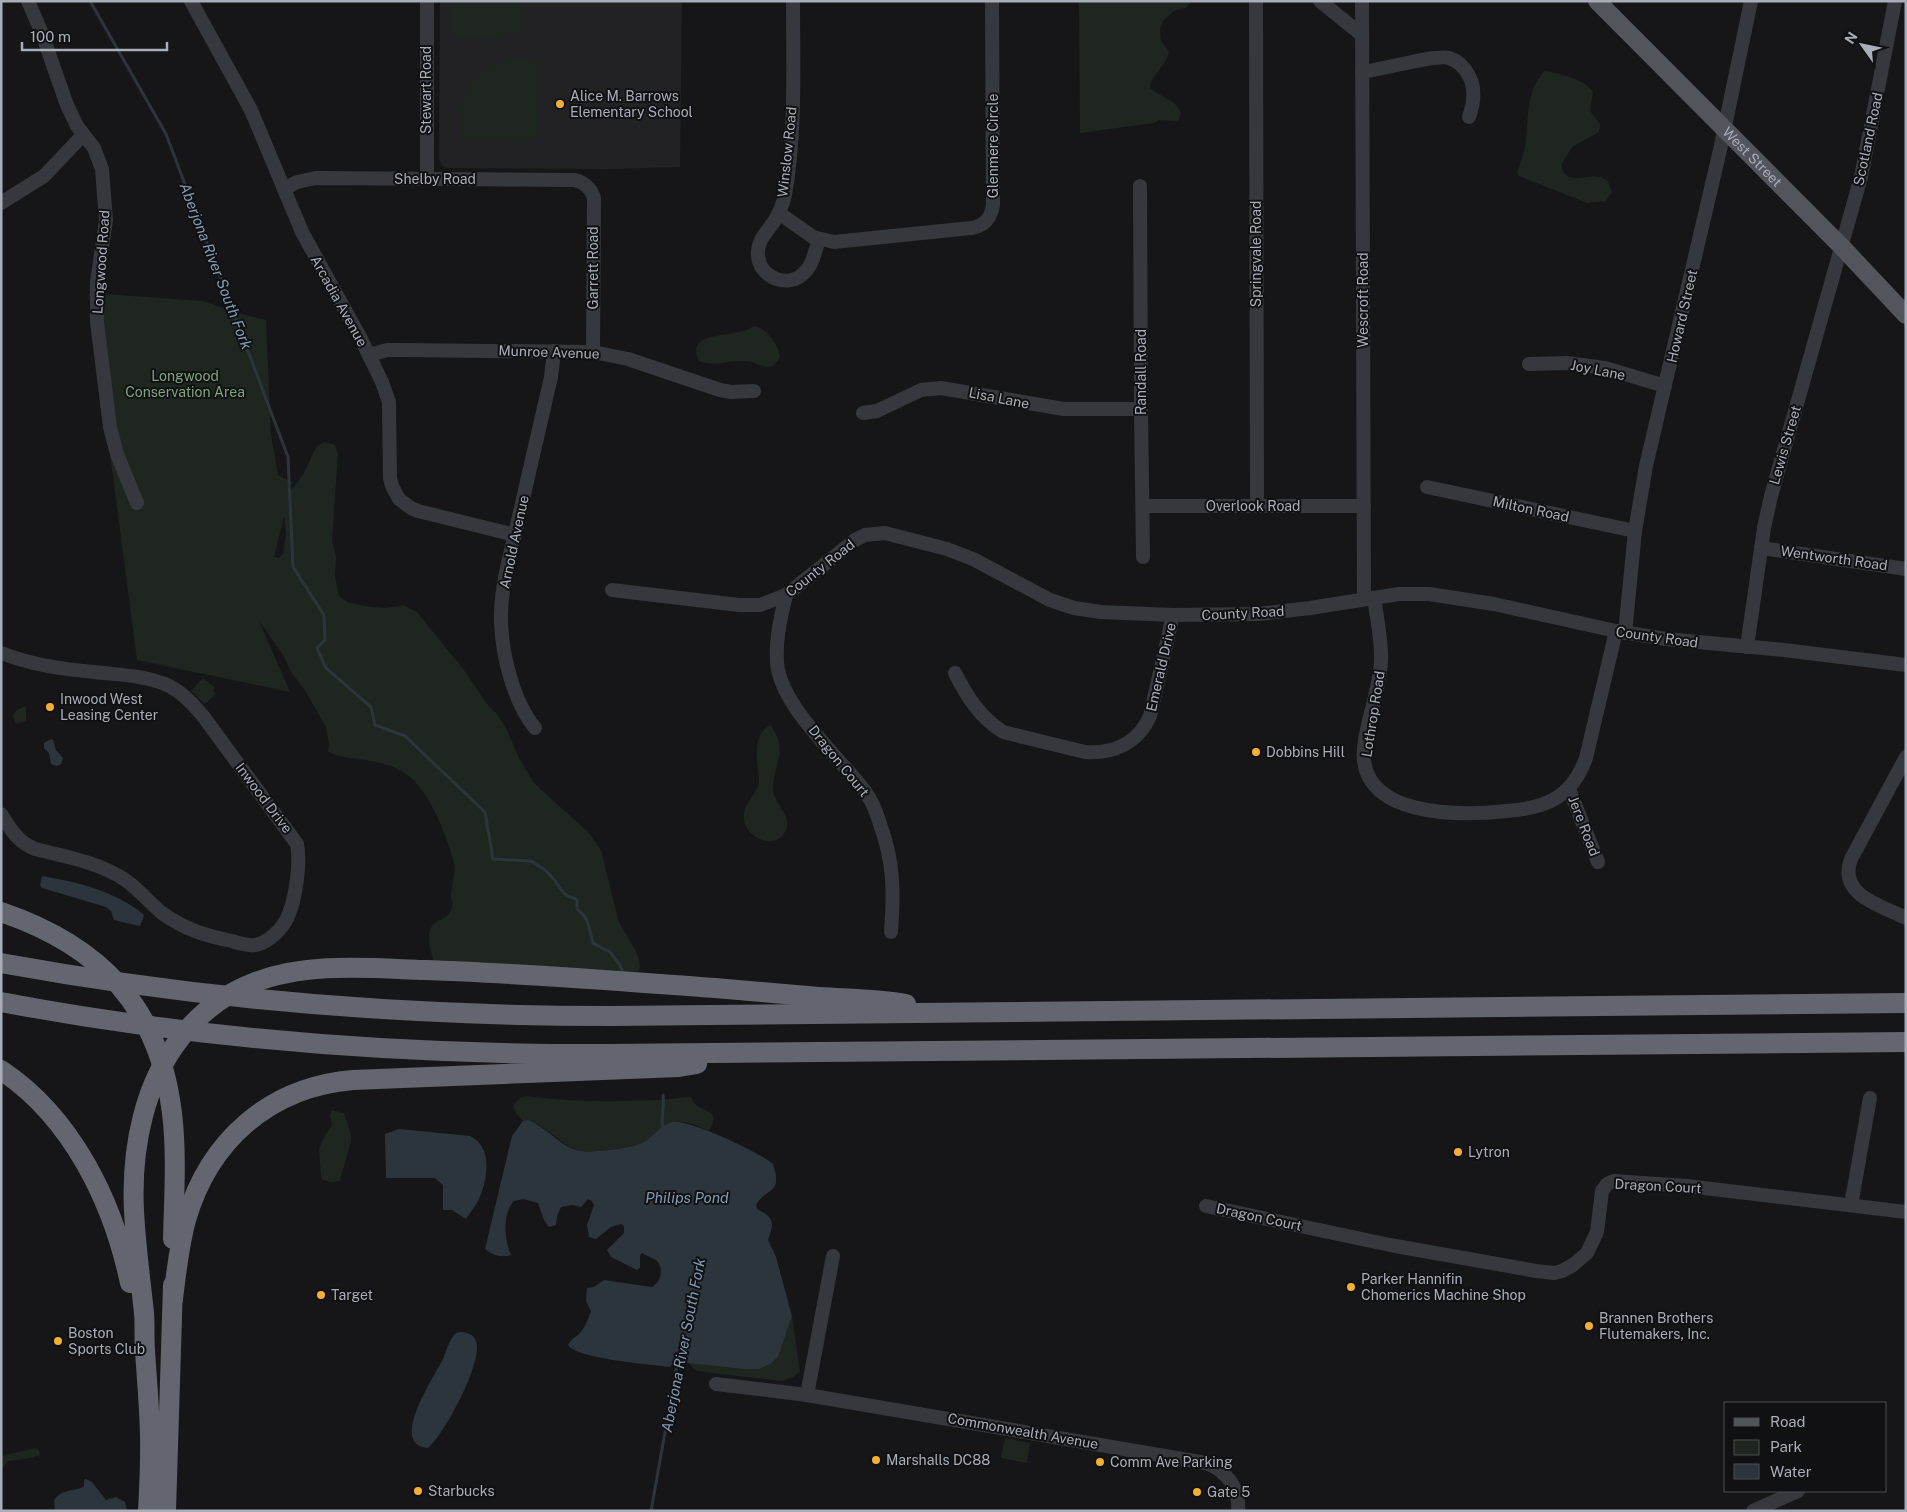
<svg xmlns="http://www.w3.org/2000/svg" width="1907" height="1512" font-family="'Public Sans',sans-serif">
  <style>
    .built { fill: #222225 }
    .green { fill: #1e261f; fill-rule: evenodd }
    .water { fill: #2c353c }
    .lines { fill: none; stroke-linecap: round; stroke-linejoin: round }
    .stream { stroke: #2c353c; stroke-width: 3 }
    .minor { stroke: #37383d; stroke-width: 14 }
    .major { stroke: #53555c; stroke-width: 18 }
    .highway { stroke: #63666e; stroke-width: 20 }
    .poi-dot { fill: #f2b134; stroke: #111113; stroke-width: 2 }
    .labels { text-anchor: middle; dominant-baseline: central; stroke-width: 4; stroke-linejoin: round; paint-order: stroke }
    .street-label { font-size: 14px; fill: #a8adb8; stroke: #111113 }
    .poi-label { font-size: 14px; fill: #a8adb8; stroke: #111113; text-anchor: start }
    .park-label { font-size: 14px; fill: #7fa381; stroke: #111113 }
    .water-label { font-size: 15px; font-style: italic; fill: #7f9bb3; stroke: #111113 }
  </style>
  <rect width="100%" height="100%" fill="#161618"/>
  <polygon class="built" points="440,1 682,1 680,167 608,169 446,168 443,166 439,159"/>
  <g class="green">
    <path d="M450 1H520C528 8 526 24 525 34H503L502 39 450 38Z"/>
    <path d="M1079 1H1191L1187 7 1174 11 1163 21 1160 29 1161 41 1169 52C1167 65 1150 76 1150 88 1161 98 1175 98 1181 113L1178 121 1159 120 1154 123 1080 133Z"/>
    <path d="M516 58H529L542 61 540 131 530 141 462 140C451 101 476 64 516 58Z"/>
    <path d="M1545 71C1561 74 1583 78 1593 92L1590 111 1600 124 1599 132 1572 147 1561 165C1566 188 1587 173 1600 177 1601 177 1607 180 1608 181L1612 192 1606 201 1587 203 1519 176 1517 174C1519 164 1524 156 1525 147 1529 122 1525 90 1545 71Z"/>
    <path d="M89 293 203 301 235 312 266 320 271 435 278 475 292 482 289 493C294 486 301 479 305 471 309 462 312 454 317 446L325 442 335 445 338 454 332 541 336 557 335 576 339 596 347 602 370 607 386 608 403 605 417 612 464 670 487 704 497 714 507 730 519 758 534 783 589 833 601 850 618 919C623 933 644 956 639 970L632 973 436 967C432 956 423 931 435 923 442 919 449 917 452 908 453 904 452 902 451 897 451 886 456 874 454 863 447 837 431 795 411 778 397 765 375 761 357 759 347 757 336 757 328 751L329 744 326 727 304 689 291 672 283 655 259 621 290 692 137 660ZM284 516 286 534 283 554 279 558 274 557Z"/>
    <path d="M753 326C766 327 779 345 780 357 777 362 774 366 768 367 762 367 756 363 750 362 733 358 716 368 699 361 683 328 740 339 753 326Z"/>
    <polygon points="203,678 215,687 213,691 216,694 205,704 191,691"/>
    <path d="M26 706V721L16 724C9 713 16 710 26 706Z"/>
    <path d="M771 725C773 730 778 737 779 742 783 760 769 778 774 795 777 805 792 818 786 830 777 851 746 839 744 820 742 804 757 795 759 781 759 778 758 773 758 770 756 755 754 732 771 725Z"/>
    <path d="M526 1096C569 1102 613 1102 656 1100 668 1100 679 1097 691 1097 692 1099 693 1102 695 1104 705 1113 722 1110 709 1131 699 1127 687 1120 676 1122 662 1123 655 1136 644 1142 635 1148 590 1153 580 1151 562 1147 540 1118 523 1121 518 1116 513 1111 514 1104L520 1098Z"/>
    <polygon points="332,1110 344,1113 351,1134 351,1141 341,1177 340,1181 332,1182 323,1180 321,1177 319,1149 324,1137 332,1126 330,1115"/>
    <polygon points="792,1316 800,1372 793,1377 782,1381 703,1372 694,1369 689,1363 744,1369 759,1369 778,1357"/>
    <polygon points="1005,1438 1030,1443 1027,1463 1001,1458"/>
    <polygon points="35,1448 39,1450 40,1455 31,1458 8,1461 1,1470 1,1456"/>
  </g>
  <g class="water">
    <polygon points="51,739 53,740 56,750 63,758 61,764 57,766 51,764 49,753 44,748 44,743"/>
    <path d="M42 876C77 882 115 891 143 914L144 916 140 926 114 920 111 911 106 907 42 888 40 885Z"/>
    <path d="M528 1120C547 1127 561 1148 581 1151 592 1153 635 1148 644 1142 654 1136 661 1125 672 1122 687 1118 761 1153 773 1164 783 1196 767 1186 756 1205L757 1209C775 1218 774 1223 768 1240L776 1257 792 1316 778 1357 770 1364 759 1369H744L678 1362 669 1367C650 1364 577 1359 568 1345 571 1339 576 1337 580 1333 586 1326 588 1319 591 1311L586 1301 587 1288 594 1287 604 1280 652 1287C661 1283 664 1268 657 1261 655 1258 646 1256 642 1253L640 1255V1268L637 1270 611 1257 607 1250 624 1233V1226L621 1224 611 1227 596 1239 589 1237 587 1225 594 1205 592 1201 588 1199 581 1207 572 1205 561 1207 557 1216 556 1225 549 1227 544 1220 538 1203 523 1199 514 1201C502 1214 504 1240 511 1255 501 1258 492 1255 485 1249L512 1136 523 1121Z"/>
    <path d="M399 1129 470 1136C493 1147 488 1179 479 1199 476 1206 470 1212 466 1219L452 1210H443V1185L435 1178H386L385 1134Z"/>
    <path d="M460 1332C466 1332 474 1334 476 1341 484 1361 444 1435 428 1448 388 1445 434 1377 442 1361 447 1351 448 1341 456 1333Z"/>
    <path d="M86 1479 92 1482 106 1500 116 1497 125 1502 127 1511H55L54 1500C61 1490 71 1491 81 1488L84 1486V1480Z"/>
  </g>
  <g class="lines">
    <g class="stream">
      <path d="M90 1 166 134 288 457 293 567 324 615 325 640 317 648 326 668 371 707 375 725 405 736 485 812 493 859 531 861C538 865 546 870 551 876 557 882 559 889 566 895 570 898 574 897 577 900V909C590 918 589 930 593 943L610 952 620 965 623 974"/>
      <path d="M663 1095C665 1107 660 1118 663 1130"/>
      <polyline points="651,1511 678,1359"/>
    </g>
    <g class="minor">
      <polyline points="28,1 41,31 67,105 77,126 94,148 102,169 106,220 97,282 97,322 110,427 117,454 137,503"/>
      <polyline points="191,1 251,110 302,232 361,339 382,382 389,402 390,478 392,486 399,499 411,508 418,511 515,535"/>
      <path d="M793 1C793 63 796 134 785 195 783 203 780 212 775 220 768 231 756 241 758 256 760 278 788 289 804 273 813 265 815 251 819 239"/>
      <polyline points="1256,1 1257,506"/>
      <polyline points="1320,1 1362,35"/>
      <polyline points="1362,1 1364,599"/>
      <path d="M1362 72C1380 70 1436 54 1449 58 1458 61 1465 68 1469 76 1476 89 1474 103 1469 117"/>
      <polyline points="427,179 427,1"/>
      <polyline points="1140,186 1141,409 1143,557"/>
      <path d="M284 189 297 182 316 178 575 180C585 183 591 188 594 198L593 352"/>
      <polyline points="1,203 44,176 83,135"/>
      <path d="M779 213 813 237 834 242 971 228C985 226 991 218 993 205L992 1"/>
      <polyline points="369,355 387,350 399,350 593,352 628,359 720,390 731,392 754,391"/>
      <polyline points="1529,364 1567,363 1605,368 1665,386"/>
      <polyline points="863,413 877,411 921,390 941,388 1064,409 1141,409"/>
      <polyline points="1427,487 1635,531"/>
      <polyline points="1143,506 1364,506"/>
      <polyline points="1761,548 1906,569"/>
      <polyline points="612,590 739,605 760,605 786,595 855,540 865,535 885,533 947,549 973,559 1050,600 1074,608 1101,612 1173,615 1258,614 1310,608 1399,594 1429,594 1494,604 1616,631 1666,639 1784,650 1906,665"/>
      <path d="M786 595C780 619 774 646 778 670 785 703 818 736 839 761 849 772 860 783 868 796 874 805 877 814 880 824 894 862 894 892 891 932"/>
      <path d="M1374 598C1377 619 1382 641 1381 662 1379 692 1367 719 1364 748 1357 818 1461 816 1507 811 1547 808 1572 797 1586 758L1616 631"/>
      <polyline points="1625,633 1635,531 1646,466 1720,150 1751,1"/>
      <polyline points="1747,647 1764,528 1771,496 1861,177 1895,1"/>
      <path d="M1 653C32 665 62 669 94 672 118 675 143 675 165 684 181 691 192 703 203 716L297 844C301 863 295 906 285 922 279 932 267 943 255 945 248 946 239 943 232 941 206 936 184 929 162 913 147 901 136 885 119 876 93 861 63 856 35 849 18 842 11 830 1 814"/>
      <path d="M955 673C967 697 980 717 1003 732L1085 752C1114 754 1138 743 1150 716L1173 615"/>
      <path d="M535 728C514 703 502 655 501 622 500 589 510 556 517 525 528 476 540 426 551 377L554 351"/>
      <path d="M1906 757 1851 859C1837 895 1882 906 1906 918"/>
      <polyline points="1569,789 1598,862"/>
      <polyline points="1851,1205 1870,1098"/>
      <polyline points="1206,1206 1390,1245 1536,1271 1554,1273 1562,1271 1573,1265 1587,1253 1597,1232 1602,1191 1607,1184 1614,1181 1687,1186 1906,1212"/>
      <path d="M716 1384 807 1395 1206 1463C1227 1471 1240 1489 1238 1511"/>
      <polyline points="807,1395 833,1256"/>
      <polyline points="1753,1511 1798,1491"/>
    </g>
    <path class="major" id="s1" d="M1597 1 1841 246 1906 315"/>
    <g class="highway">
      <path d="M1 912C101 946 159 1007 172 1113 177 1155 174 1197 173 1239"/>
      <path d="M1 963C203 1000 405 1016 610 1016L1906 1003"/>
      <path d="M1 1002C202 1040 405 1055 609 1054L1906 1042"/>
      <path d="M1 1070C72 1117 113 1202 130 1283"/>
      <path d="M173 1299C176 1273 179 1246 186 1220 209 1141 269 1087 353 1080L679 1067 697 1064"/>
      <path d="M148 1511C149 1492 150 1474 150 1455 151 1420 147 1385 145 1350 144 1338 145 1325 144 1313 137 1244 125 1185 143 1116 158 1057 195 1006 253 983 306 962 368 968 424 970 521 973 618 981 715 988 750 991 784 994 819 997 849 999 877 999 906 1004"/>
      <polyline points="166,1511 173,1285"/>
    </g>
  </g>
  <g class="poi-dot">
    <circle cx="560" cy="104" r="5"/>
    <circle cx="50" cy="707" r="5"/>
    <circle cx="1256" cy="752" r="5"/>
    <circle cx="1458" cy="1152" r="5"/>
    <circle cx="1351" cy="1287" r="5"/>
    <circle cx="321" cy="1295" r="5"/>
    <circle cx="1589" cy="1326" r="5"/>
    <circle cx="58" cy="1341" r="5"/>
    <circle cx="876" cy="1460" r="5"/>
    <circle cx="1100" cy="1462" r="5"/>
    <circle cx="418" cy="1491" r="5"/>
    <circle cx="1197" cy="1492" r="5"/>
  </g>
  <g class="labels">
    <g class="street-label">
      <text transform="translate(426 90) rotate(-90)">Stewart Road</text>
      <text transform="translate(1868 139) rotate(-78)">Scotland Road</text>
      <text transform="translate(993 146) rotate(-90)">Glenmere Circle</text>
      <text transform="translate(787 152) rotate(-84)">Winslow Road</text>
      <text stroke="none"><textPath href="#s1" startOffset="220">West Street</textPath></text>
      <text x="435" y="179">Shelby Road</text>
      <text transform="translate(1256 254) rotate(-90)">Springvale Road</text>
      <text transform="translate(101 262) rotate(-86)">Longwood Road</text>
      <text transform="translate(593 268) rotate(-90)">Garrett Road</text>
      <text transform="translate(1363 300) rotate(-90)">Wescroft Road</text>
      <text transform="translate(339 301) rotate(61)">Arcadia Avenue</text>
      <text transform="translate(1682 316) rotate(-77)">Howard Street</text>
      <text transform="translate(549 352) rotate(2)">Munroe Avenue</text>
      <text transform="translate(1598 370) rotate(11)">Joy Lane</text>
      <text transform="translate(1141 372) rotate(-90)">Randall Road</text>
      <text transform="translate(999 398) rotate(11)">Lisa Lane</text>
      <text transform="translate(1785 445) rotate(-74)">Lewis Street</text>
      <text x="1253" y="506">Overlook Road</text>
      <text transform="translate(1531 509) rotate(12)">Milton Road</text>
      <text transform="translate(514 542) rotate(-78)">Arnold Avenue</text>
      <text transform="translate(1834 558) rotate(8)">Wentworth Road</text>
      <text transform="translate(820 568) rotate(-38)">County Road</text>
      <text transform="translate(1243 613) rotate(-3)">County Road</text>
      <text transform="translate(1657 637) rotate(8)">County Road</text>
      <text transform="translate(1161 667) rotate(-77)">Emerald Drive</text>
      <text transform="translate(1373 714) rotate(-81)">Lothrop Road</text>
      <text transform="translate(839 761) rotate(51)">Dragon Court</text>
      <text transform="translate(264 798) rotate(53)">Inwood Drive</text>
      <text transform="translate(1584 826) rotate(69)">Jere Road</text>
      <text transform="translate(1658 1186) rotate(3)">Dragon Court</text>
      <text transform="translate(1259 1217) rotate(12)">Dragon Court</text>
      <text transform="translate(1023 1431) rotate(10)">Commonwealth Avenue</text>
    </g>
    <g class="poi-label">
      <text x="570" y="96">Alice M. Barrows<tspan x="570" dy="16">Elementary School</tspan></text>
      <text x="60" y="699">Inwood West<tspan x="60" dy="16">Leasing Center</tspan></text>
      <text x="1266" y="752">Dobbins Hill</text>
      <text x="1468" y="1152">Lytron</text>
      <text x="1361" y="1279">Parker Hannifin<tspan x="1361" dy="16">Chomerics Machine Shop</tspan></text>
      <text x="331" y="1295">Target</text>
      <text x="1599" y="1318">Brannen Brothers<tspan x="1599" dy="16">Flutemakers, Inc.</tspan></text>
      <text x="68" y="1333">Boston<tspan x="68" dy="16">Sports Club</tspan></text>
      <text x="886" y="1460">Marshalls DC88</text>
      <text x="1110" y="1462">Comm Ave Parking</text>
      <text x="428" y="1491">Starbucks</text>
      <text x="1207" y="1492">Gate 5</text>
    </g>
    <g class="park-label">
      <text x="185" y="376">Longwood<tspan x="185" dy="16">Conservation Area</tspan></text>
    </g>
    <g class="water-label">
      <text transform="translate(216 266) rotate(69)">Aberjona River South Fork</text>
      <text x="687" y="1197">Philips Pond</text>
      <text transform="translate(683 1345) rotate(-79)">Aberjona River South Fork</text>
    </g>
  </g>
  <rect width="1907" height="1512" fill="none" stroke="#a8adb8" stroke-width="5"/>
  <rect x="1724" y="1402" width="162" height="90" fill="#111113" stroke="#4d4f55"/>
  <rect x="1734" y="1418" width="25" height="8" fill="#53555c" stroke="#4d4f55"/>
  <text x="1770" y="1427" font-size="15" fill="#a8adb8">Road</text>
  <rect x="1734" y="1440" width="25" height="15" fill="#1e261f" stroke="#4d4f55"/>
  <text x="1770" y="1452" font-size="15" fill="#a8adb8">Park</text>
  <rect x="1734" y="1464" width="25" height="15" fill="#2c353c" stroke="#4d4f55"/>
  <text x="1770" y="1477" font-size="15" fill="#a8adb8">Water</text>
  <g transform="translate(1862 45) rotate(303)" stroke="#111113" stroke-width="4" paint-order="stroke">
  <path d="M0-4L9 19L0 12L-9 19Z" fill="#a8adb8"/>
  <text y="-8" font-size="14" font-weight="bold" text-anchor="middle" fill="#a8adb8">N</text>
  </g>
  <path d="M22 42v8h145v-8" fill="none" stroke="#a8adb8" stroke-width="2.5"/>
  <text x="30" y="42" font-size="15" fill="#a8adb8" stroke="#111113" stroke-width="4" paint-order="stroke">100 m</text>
</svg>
